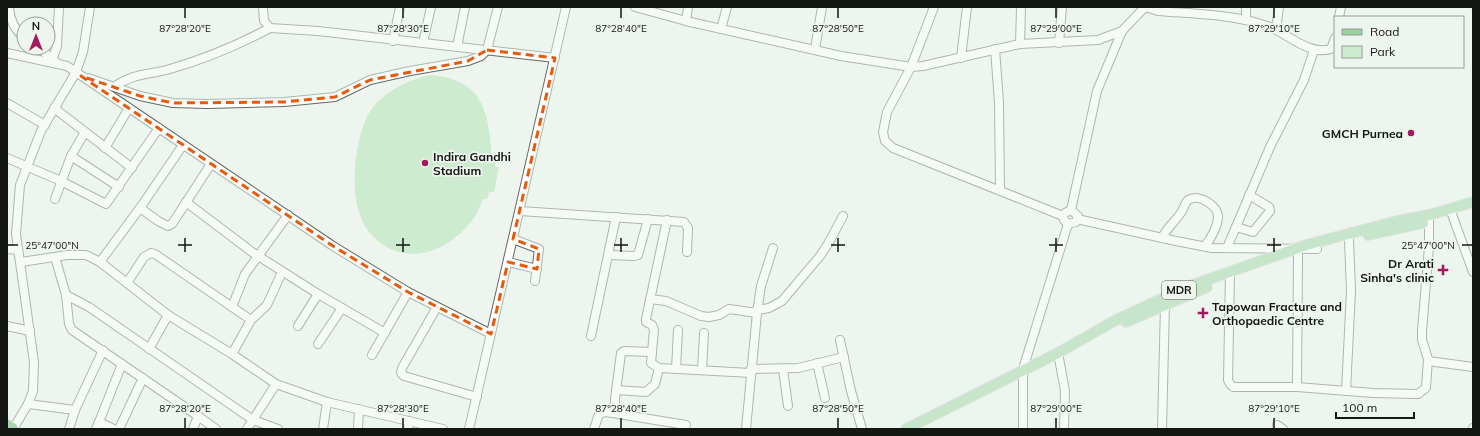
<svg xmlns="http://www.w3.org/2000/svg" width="1480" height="436" font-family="Mulish,sans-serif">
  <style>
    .green { fill: #cdebcf }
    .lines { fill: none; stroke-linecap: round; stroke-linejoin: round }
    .minor-casing { stroke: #626963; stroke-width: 10 }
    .major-casing { stroke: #d0d1d0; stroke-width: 12 }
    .highway-casing { stroke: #d0d1d0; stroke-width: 14 }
    .minor { stroke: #fff; stroke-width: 8 }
    .major { stroke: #9ad1a1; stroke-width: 10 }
    .highway { stroke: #56b262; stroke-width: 12 }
    .marked { fill: none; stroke: #e8590c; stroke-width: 3; stroke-dasharray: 8 5; stroke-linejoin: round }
    .ticks { fill: none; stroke: #151715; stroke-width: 1.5 }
    .poi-dot { fill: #a4185f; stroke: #edf5ee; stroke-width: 1.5 }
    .labels { text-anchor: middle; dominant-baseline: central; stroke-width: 3.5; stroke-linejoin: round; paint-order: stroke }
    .shield { fill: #edf5ee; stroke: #565a56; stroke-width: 1 }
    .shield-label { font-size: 11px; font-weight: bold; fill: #151715 }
    .poi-label { font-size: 12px; font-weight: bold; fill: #151715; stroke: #edf5ee; text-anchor: end }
    .ticks-label { font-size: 10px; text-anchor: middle; fill: #151715; stroke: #edf5ee; stroke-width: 3.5; stroke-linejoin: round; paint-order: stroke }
  </style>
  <rect width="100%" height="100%" fill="#edf5ee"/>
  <path class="green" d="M430 75C484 79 489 113 492 159H496L495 167H499L494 192H489L487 199H483C480 205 478 212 474 218 448 254 401 270 369 232 347 206 353 144 368 115 380 93 407 80 430 75Z"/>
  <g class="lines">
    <g class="minor-casing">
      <g id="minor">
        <path d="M9 7C10 19 14 30 24 37"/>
        <polyline points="263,7 264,21 270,28 318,31 555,58"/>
        <polyline points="635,7 686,21 841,56 911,67 923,66 1020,44 1098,40 1122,31 1145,7"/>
        <polyline points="934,7 911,67 887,112 883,132 885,141 893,148 1063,216 1064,220 1068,224 1076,222 1078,216 1071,210 1065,213 1063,216"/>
        <path d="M1146 7 1158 11C1194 14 1233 14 1267 26 1288 33 1308 56 1331 49L1335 38"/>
        <polyline points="1339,17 1341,7"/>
        <polyline points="1246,20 1246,7"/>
        <polyline points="686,21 688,7"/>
        <polyline points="721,29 727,7"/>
        <polyline points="1276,30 1279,7"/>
        <polyline points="393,41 400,7"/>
        <polyline points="423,43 431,7"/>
        <polyline points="1059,43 1062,7"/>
        <polyline points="1020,44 1021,7"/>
        <polyline points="457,47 465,7"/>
        <polyline points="39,48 55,61"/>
        <polyline points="815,49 822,7"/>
        <polyline points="995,49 999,102 1000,191"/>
        <polyline points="7,53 67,66 333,246 408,292 491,334"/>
        <polyline points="53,58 57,46 59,7"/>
        <polyline points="961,58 967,7"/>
        <polyline points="88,78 140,96 173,103 207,104 284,102 335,97 370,80 410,71 468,61 481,56 487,50 498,7"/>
        <path d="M115 86C134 73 149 75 170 69 205 59 238 45 270 28"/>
        <polyline points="7,103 45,125"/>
        <polyline points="54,108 132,168"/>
        <polyline points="105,148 129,108"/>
        <polyline points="71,156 119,187"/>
        <polyline points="7,158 61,181 106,204 159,128"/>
        <polyline points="55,199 71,156 85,132"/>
        <polyline points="186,202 252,252 318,294 385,333"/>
        <polyline points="140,208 158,221 168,226 172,224 211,164"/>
        <polyline points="1450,209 1473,272"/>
        <polyline points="1071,210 1097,91 1122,31"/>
        <polyline points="520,211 684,222 688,228 687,252"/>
        <polyline points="1077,219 1176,241 1212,248 1317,249"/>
        <polyline points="667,220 646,319 646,322 652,325 654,330 651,363 659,368 751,373"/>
        <polyline points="1236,227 1253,232 1270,211 1269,207 1249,195"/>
        <path d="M1162 238C1167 227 1176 221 1182 211 1184 207 1185 203 1188 200 1199 193 1219 206 1218 218 1217 229 1211 238 1205 246"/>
        <polyline points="513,239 539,249 535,281"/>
        <polyline points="1227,248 1270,147 1304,80 1314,50"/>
        <polyline points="7,249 18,250"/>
        <polyline points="609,255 634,256 638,255 648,219"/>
        <polyline points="55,257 66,295 69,324 72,330 198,416 193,429"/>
        <polyline points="21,262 67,255 86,255 100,262 168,315 232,354 276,384 327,402 443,429"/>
        <polyline points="100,262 140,208 183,145"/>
        <polyline points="508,262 537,269"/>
        <polyline points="1230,272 1228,380 1230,384 1233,387 1297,387 1373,393 1418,394 1426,388 1428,359 1422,340 1422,331 1429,247 1429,215"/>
        <polyline points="127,283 144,257 151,253 155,254 251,320"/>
        <polyline points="66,295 89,307 253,420 278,429"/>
        <polyline points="650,299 666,301 701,316 709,317 719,315 729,309 757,313"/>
        <polyline points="232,307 245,274 288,215"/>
        <polyline points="437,307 402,368 401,373 404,376 477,397"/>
        <polyline points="757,310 769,308 782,301 820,256 828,244 843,216"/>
        <polyline points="7,326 30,331"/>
        <polyline points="298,326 318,294"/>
        <polyline points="591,336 616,217"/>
        <polyline points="840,340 851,391 862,429"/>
        <polyline points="318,344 342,308"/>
        <polyline points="149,349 168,315"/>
        <polyline points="1058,353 1065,391 1064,429"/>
        <polyline points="232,354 251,320 267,305 282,272"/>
        <polyline points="372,355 408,292"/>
        <polyline points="1428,361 1473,367"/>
        <polyline points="817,363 825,398"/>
        <polyline points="676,369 678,330"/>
        <polyline points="751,369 798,368 844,357"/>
        <polyline points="783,369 788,406"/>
        <polyline points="702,370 704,333"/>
        <polyline points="1297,387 1298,255"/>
        <polyline points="616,390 646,392 655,384 659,368"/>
        <polyline points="1346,391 1351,291 1349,240"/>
        <polyline points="28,404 75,410"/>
        <polyline points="615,412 615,399 621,353 624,351 652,352"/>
        <polyline points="198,416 216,429"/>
        <polyline points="99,422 122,364"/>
        <polyline points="1277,425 1283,429"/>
        <polyline points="13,429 28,404 33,391 34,362 16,234 20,185 41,131 76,72 83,52 90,7"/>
        <polyline points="69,429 75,410 103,350"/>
        <polyline points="96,429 99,422 114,429"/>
        <polyline points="119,429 143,378"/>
        <polyline points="247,429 276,384"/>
        <polyline points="323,429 327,402"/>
        <polyline points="358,429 359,409"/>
        <polyline points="408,429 409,421"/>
        <polyline points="469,429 566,7"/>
        <polyline points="594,429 599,414 606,412 686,425"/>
        <polyline points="746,429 757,313 761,286 773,248"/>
        <polyline points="1023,429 1023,369 1068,224"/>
        <polyline points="1162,429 1165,304"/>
        <polyline points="1473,429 1473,428"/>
      </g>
    </g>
    <g class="major-casing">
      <g id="major">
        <polyline points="1368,235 1423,223"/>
        <polyline points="1126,322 1207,287"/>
        <polyline points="906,429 1058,353 1114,321 1187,287 1306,245 1397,221 1429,215 1473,202"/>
      </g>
    </g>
    <g class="highway-casing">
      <polyline id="highway" points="7,426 12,429"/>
    </g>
    <use href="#minor" class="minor"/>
    <use href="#major" class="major"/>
    <use href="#highway" class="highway"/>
  </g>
  <path d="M0 0H1480V436H0ZM487 50 555 58 513 239 539 249 537 269 508 262 491 334 408 292 333 246 81 76 140 96 173 103 284 102 335 97 370 80 468 61Z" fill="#edf5ee" fill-opacity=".55" fill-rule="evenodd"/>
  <path class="marked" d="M487 50 555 58 513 239 539 249 537 269 508 262 491 334 408 292 333 246 81 76 140 96 173 103 284 102 335 97 370 80 468 61Z"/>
  <path class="ticks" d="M185 8V18M403 8V18M621 8V18M838 8V18M1056 8V18M1274 8V18M185 238V252M403 238V252M621 238V252M838 238V252M1056 238V252M1274 238V252M8 245H18M178 245H192M396 245H410M614 245H628M831 245H845M1049 245H1063M1267 245H1281M1462 245H1472M185 418V428M403 418V428M621 418V428M838 418V428M1056 418V428M1274 418V428"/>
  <g class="poi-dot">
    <circle cx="1411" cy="133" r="4"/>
    <circle cx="425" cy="163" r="4"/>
    <path d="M1441 264h4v4h4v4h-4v4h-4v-4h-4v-4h4z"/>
    <path d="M1201 307h4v4h4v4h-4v4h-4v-4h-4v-4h4z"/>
  </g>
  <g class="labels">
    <rect class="shield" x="1162" y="281" width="34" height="18" rx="3"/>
    <g class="shield-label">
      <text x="1179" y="290">MDR</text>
    </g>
    <g class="poi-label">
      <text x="1403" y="133">GMCH Purnea</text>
      <text x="433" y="156" text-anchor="start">Indira Gandhi<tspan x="433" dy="14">Stadium</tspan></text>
      <text x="1434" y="263">Dr Arati<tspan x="1434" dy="14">Sinha's clinic</tspan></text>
      <text x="1212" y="306" text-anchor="start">Tapowan Fracture and<tspan x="1212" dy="14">Orthopaedic Centre</tspan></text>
    </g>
  </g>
  <g class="ticks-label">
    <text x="185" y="32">87°28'20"E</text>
    <text x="403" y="32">87°28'30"E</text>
    <text x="621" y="32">87°28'40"E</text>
    <text x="838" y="32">87°28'50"E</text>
    <text x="1056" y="32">87°29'00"E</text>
    <text x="1274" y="32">87°29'10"E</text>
    <text x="52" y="249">25°47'00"N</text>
    <text x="1428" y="249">25°47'00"N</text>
    <text x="185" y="412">87°28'20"E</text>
    <text x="403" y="412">87°28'30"E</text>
    <text x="621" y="412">87°28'40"E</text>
    <text x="838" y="412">87°28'50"E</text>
    <text x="1056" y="412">87°29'00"E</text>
    <text x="1274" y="412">87°29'10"E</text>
  </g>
  <rect width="1480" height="436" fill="none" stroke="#151715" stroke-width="16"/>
  <rect x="1334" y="16" width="130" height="52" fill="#edf5ee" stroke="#979c97"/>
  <rect x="1342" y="29" width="20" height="6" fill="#9ad1a1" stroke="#979c97"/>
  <text x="1370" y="36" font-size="12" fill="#151715">Road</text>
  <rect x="1342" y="46" width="20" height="12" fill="#cdebcf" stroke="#979c97"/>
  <text x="1370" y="56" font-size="12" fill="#151715">Park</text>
  <g transform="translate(36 36)"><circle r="19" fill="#edf5ee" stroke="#979c97"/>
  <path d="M0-3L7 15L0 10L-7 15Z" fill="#a4185f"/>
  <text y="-6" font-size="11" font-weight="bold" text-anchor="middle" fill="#151715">N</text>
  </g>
  <path d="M1336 412v6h78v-6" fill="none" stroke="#151715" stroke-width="2"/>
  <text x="1342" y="412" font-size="12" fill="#151715" stroke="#edf5ee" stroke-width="3" paint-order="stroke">100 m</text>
</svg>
